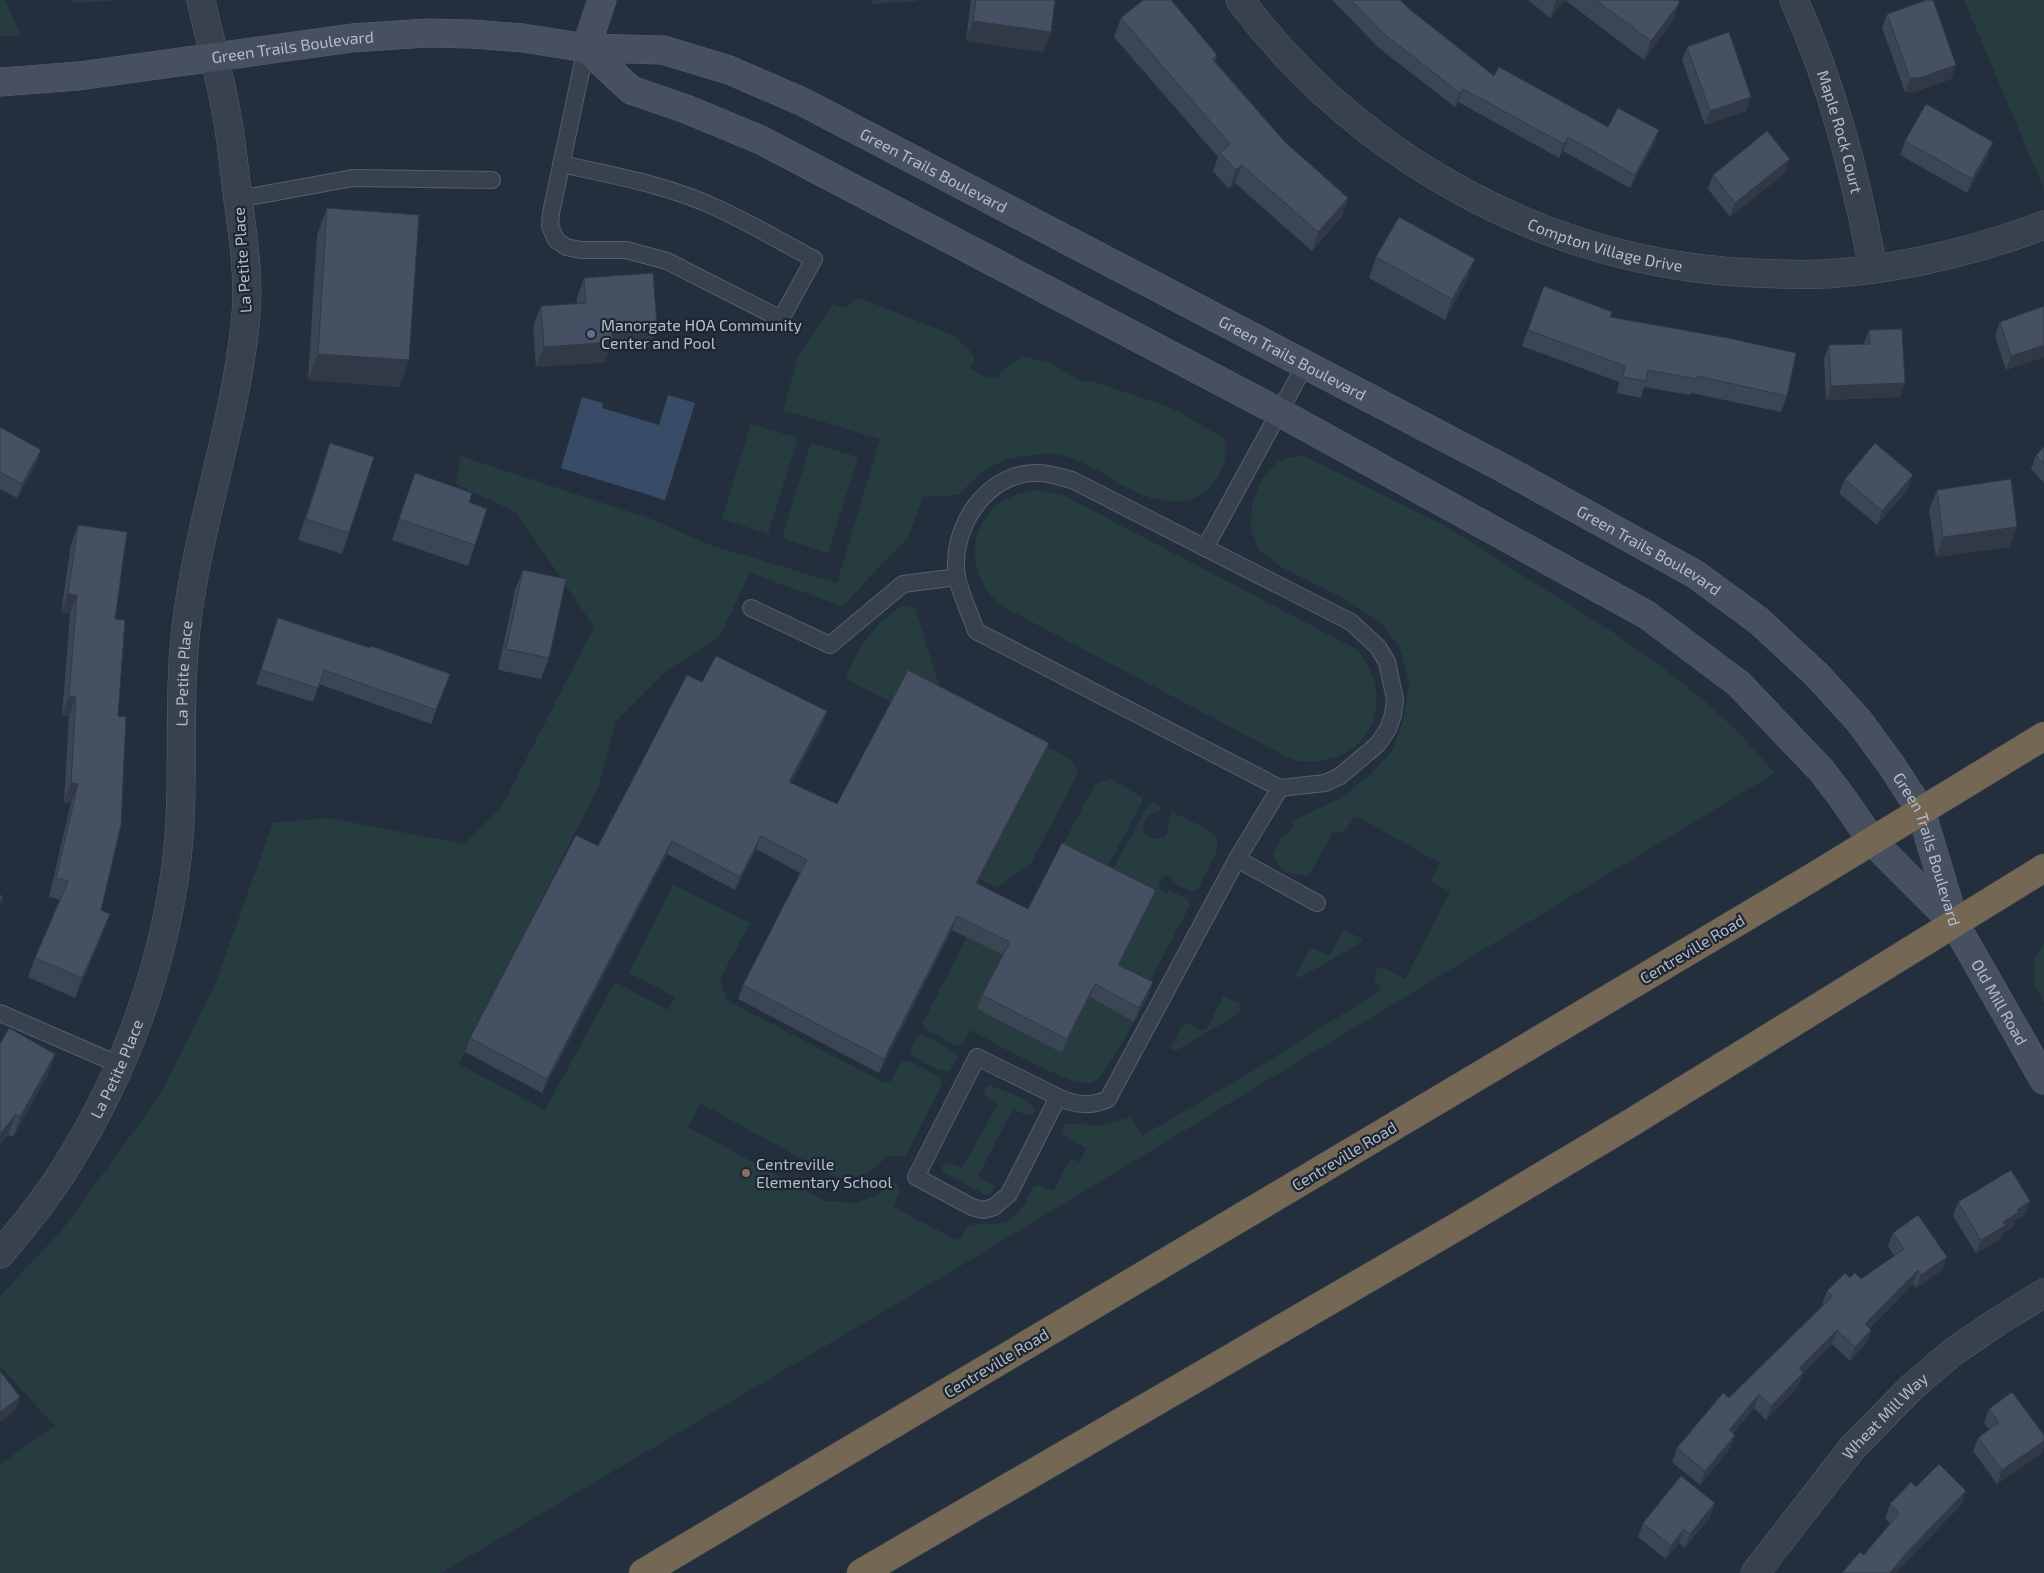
<svg xmlns="http://www.w3.org/2000/svg" width="2044" height="1573" font-family="'Exo 2',sans-serif">
  <rect width="100%" height="100%" fill="#242f3e"/>
  <g fill="#263c3f">
    <path d="M0,0h5l16,36h-21z"/>
    <path d="M1964,0h80v189z"/>
    <path d="M860,298l92,37 15,12 8,11 -6,10 14,8 14,2 8,-10 18,-12 30,8 26,16 19,3 74,25 53,31c3,18 -2,32 -13,46 -5,7 -13,12 -22,14 -49,14 -87,-37 -134,-45 -6,-1 -13,0 -19,1 -36,1 -55,14 -78,40l-36,2 -15,41 -66,68 -92,-33 -31,65 -52,32 -51,51 -17,64 -140,279 86,46 70,-128 53,28 7,-13 -46,-24 44,-88 77,38 -30,56 7,21 158,83 6,-2 10,-19 6,-2 33,17 2,7 -37,73c-25,-5 -22,9 -41,17 -9,4 -18,4 -27,4l-137,-75 -12,24 137,74 30,2 22,-8 13,-11h7l3,7 -7,16 64,33 3,-1 9,-14c11,-2 22,0 33,-2 16,-4 25,-23 31,-36l5,-2 15,6 18,-33 8,4 8,-13 -24,-15 -1,-5 3,-5 36,1 30,-8 11,19 109,-64 130,-82 -7,-12 3,-3 -2,-3 1,-3 7,-1 22,11 45,-87 -19,-11v-3l9,-15 -82,-46 -5,1c-5,10 -7,17 -20,14l-24,43c-9,2 -23,-2 -29,-8 -3,-3 -5,-8 -7,-12l9,-19 4,-1 8,-9 -2,-5 49,-23 30,-24 21,-23 12,-33 5,-36 -9,-34 -20,-26 -30,-20 -69,-35 -23,-18 -7,-21 1,-23 9,-25 16,-18 9,-4 18,-2 141,70 169,107 57,41 38,31 31,29 35,39 -811,491 -523,309h-441v-109l55,-38 -55,-60v-70l62,-66 98,-135 55,-111 58,-161 55,-5 136,26 38,-38 92,-179 -77,-114 -61,-29 5,-28 193,64 53,24 130,39 43,-144 -97,-29 15,-53 35,-53 10,4z"/>
    <path d="M751,424l47,14 -30,96 -46,-15z"/>
    <path d="M811,443l47,14 -30,96 -46,-15z"/>
    <path d="M1034,490l27,4 295,155c35,39 25,100 -31,111 -12,2 -22,3 -34,-1l-289,-153c-35,-27 -38,-82 3,-106 9,-5 19,-8 29,-10z"/>
    <path d="M904,605l11,3 26,83 131,69 6,13 -47,90 -34,25 -17,-9 64,-122 -151,-54 -47,-24c10,-30 30,-58 58,-74z"/>
    <path d="M1111,779l31,18v5l-41,77 -44,-23 38,-72z"/>
    <path d="M1153,802l9,4 -2,5 -10,3 -7,9 2,10 7,6 13,-2c6,-9 1,-18 7,-25l37,18 8,9v12l-19,38 -6,2 -15,-6 -8,-10 -5,1 -5,7 1,7 6,3 4,-2 18,8 2,6 -41,78 -36,-4 -7,-98 43,-77z"/>
    <path d="M1344,929l19,11 -1,2 -61,35h-4l-1,-3 13,-23 4,-3 16,8z"/>
    <path d="M967,937l38,19 -28,53 85,44 28,-56 44,25c-9,15 -27,51 -41,60 -16,10 -104,-43 -123,-52l-7,14 -7,2 -32,-18 -2,-4z"/>
    <path d="M2044,943v60l-10,-18v-25z"/>
    <path d="M1223,996l16,7 1,7 -4,5 -59,35h-5l-1,-5 11,-19 6,-3 15,8 5,-4z"/>
    <path d="M922,1034l35,19v5l-8,13c-11,0 -33,-10 -39,-20l7,-15z"/>
    <path d="M988,1085c12,4 41,13 47,25l-3,6 -6,-1 -13,-6 -35,67 17,10 -3,6 -6,3 -43,-23 -1,-6 5,-3 15,5 36,-64 -12,-7 -3,-5z"/>
  </g>
  <path fill="#394c67" d="M668,395l27,8 -30,97 -104,-32 21,-71 21,6 -1,5 57,17z"/>
  <g fill="none" stroke-linecap="round" stroke-linejoin="round">
    <g stroke="#565f6c" stroke-width="18">
      <g id="lane">
        <path d="M561,164c54,12 108,21 158,45 33,15 64,34 95,50l-33,60 -114,-58 -41,-11h-45l-15,-3 -10,-7 -6,-14 1,-13 35,-165"/>
        <path d="M238,199l115,-21 139,2"/>
        <path d="M1205,548l100,-183"/>
        <path d="M751,608l79,37 73,-61 54,-7"/>
        <path d="M1237,859l80,44"/>
        <path d="M0,1013l120,52"/>
        <path d="M1058,1097l-49,97 -15,13 -11,3 -11,-3 -56,-30 61,-120 81,40c16,8 33,10 50,2l129,-240 43,-71 -304,-157c-6,-18 -15,-35 -19,-54 -8,-47 29,-106 81,-104 11,0 23,4 34,7l279,142 27,25 9,15 8,37 -2,16 -5,14 -10,15 -38,32 -15,7 -45,5"/>
      </g>
    </g>
    <g stroke="#565f6c" stroke-width="29">
      <g id="street">
        <path id="s1" d="M1240,0c121,161 311,264 513,273 28,1 57,3 85,0 71,-6 140,-23 206,-48"/>
        <path id="s2" d="M1794,0c39,86 62,177 79,269"/>
        <path id="s3" d="M0,1254c24,-28 48,-57 67,-89 61,-97 102,-212 112,-327 5,-70 -1,-140 7,-210 12,-103 48,-200 59,-303 5,-41 -1,-84 -7,-125 -3,-26 -6,-52 -10,-78 -7,-41 -18,-81 -27,-122"/>
        <path id="s4" d="M1755,1573l98,-126 59,-60 41,-35 44,-30 47,-29"/>
      </g>
    </g>
    <g stroke="#565f6c" stroke-width="29">
      <g id="secondary">
        <path d="M586,48l45,42 55,19 75,31 518,272 368,203 92,69 82,86 20,26 31,45 80,80"/>
        <path d="M586,48l16,-48"/>
        <path id="s5" d="M0,82l79,-6 273,-38 75,-5 45,1 51,4 63,10 77,2 66,20 74,32 700,366 192,106 64,47 58,54 42,46 33,45 29,45 34,113 89,156"/>
      </g>
    </g>
    <g stroke="#434c59" stroke-width="29">
      <g id="highway">
        <path d="M643,1573l1165,-693 236,-144"/>
        <path d="M861,1573l597,-347 171,-102 415,-256"/>
      </g>
    </g>
    <use href="#lane" stroke="#38414e" stroke-width="16"/>
    <use href="#street" stroke="#38414e" stroke-width="28"/>
    <use href="#secondary" stroke="#465061" stroke-width="28"/>
    <use href="#highway" stroke="#746855" stroke-width="28"/>
  </g>
  <g fill="#3b4654">
    <path d="M971,0h84l-4,32 -8,20 -77,-11z"/>
    <path d="M1332,0h68l8,8 86,68 114,51 51,3 -5,14 -24,44 -67,-37 -4,7 -101,-56 -3,5 -76,-59z"/>
    <path d="M1528,0h149l-4,20 -29,40 -79,-60 -15,18z"/>
    <path d="M1887,14l69,51 -5,14 -37,13h-9l-23,-64z"/>
    <path d="M1121,18l96,37 -2,6 70,81 63,56 -6,18 -30,35 -77,-68 -6,6 -16,-18 5,-14 -104,-120z"/>
    <path d="M1687,47l64,50 -5,14 -41,14 -23,-65z"/>
    <path d="M1905,141l88,1 -5,14 -21,37 -67,-38z"/>
    <path d="M1785,173l-55,44 -22,-28 5,-14z"/>
    <path d="M327,208l73,179 -92,-7 9,-145z"/>
    <path d="M1376,257l91,22 -22,41 -76,-42z"/>
    <path d="M584,278l65,69 -39,2 -5,13 -69,5 -3,-40 8,-21 36,-2v-6z"/>
    <path d="M1544,286l243,110 -6,16 -90,-19 -1,2 -46,-8 -3,11 -24,-5 2,-11 -97,-36z"/>
    <path d="M2044,306v51l-38,13 -11,-34 5,-14z"/>
    <path d="M1869,330l31,67 -74,3 -2,-41 5,-14 35,-1z"/>
    <path d="M0,427l36,37 -19,34 -17,-9z"/>
    <path d="M330,443l19,90 -7,21 -44,-14 25,-77z"/>
    <path d="M2044,447v36l-13,-14 5,-14z"/>
    <path d="M415,473l60,72 -7,21 -76,-26z"/>
    <path d="M1845,479l63,10 -31,36 -38,-32z"/>
    <path d="M1937,490l73,57 -74,10 -7,-47z"/>
    <path d="M78,525l37,94 -14,291 2,23 -28,65 -47,-21 7,-19 25,-58 -11,-3 22,-94h-7l5,-87h-7l8,-102 -9,-1 10,-69z"/>
    <path d="M523,570l26,88 -8,21 -43,-9 17,-80z"/>
    <path d="M278,618l172,56 -19,50 -112,-40 -6,18 -57,-18z"/>
    <path d="M702,682l125,29 -5,14 -31,58 46,21 207,-47 -67,127 51,25 123,-5 -32,62 34,16 -5,14 -14,26 -44,-25 -28,56 -85,-44 5,-14 21,-40 -51,-25 -73,143 -141,-74 5,-14 57,-112 -44,-24 -21,41 -68,-36 -125,239 -77,-41 5,-14 128,-192z"/>
    <path d="M0,1044l55,10 -7,20 -35,63 -5,-2z"/>
    <path d="M1958,1202l67,13 -10,6 -1,5 -11,7 -2,6 -25,14 -23,-37z"/>
    <path d="M1893,1233l49,37 -26,18 -3,-4 -44,45 2,1 -5,14 -16,17 -18,-17 -29,29 -5,14 -32,33 -12,-12 -21,25 2,2 -5,13 -30,37 -28,-23 5,-14 146,-143h-1l5,-14 23,-13 11,1 33,-23 -6,-10z"/>
    <path d="M1989,1409l53,44 -45,31 -24,-33 5,-13 11,-9 -5,-6z"/>
    <path d="M1916,1487l45,18 -59,61 -38,-11 26,-32 -5,-5 5,-14z"/>
    <path d="M1710,1517l-25,31 -6,-5 -13,16 -28,-22 5,-14z"/>
  </g>
  <g fill="#303945">
    <path d="M73,0h49l-50,3z"/>
    <path d="M873,0h44v1l-45,3z"/>
    <path d="M1556,0h9l-15,18z"/>
    <path d="M1680,2l-7,18 -29,40 7,-19z"/>
    <path d="M973,21l78,11 -8,20 -77,-11z"/>
    <path d="M1956,65l-5,14 -37,13h-9l5,-14z"/>
    <path d="M1463,89l-5,13 -3,5 5,-14z"/>
    <path d="M1751,97l-5,14 -41,14 5,-14z"/>
    <path d="M1659,130l-5,14 -24,44 5,-13z"/>
    <path d="M1568,137l-5,14 -4,7 5,-14z"/>
    <path d="M1993,142l-5,14 -21,37 5,-14z"/>
    <path d="M1790,159l-5,14 -55,44 5,-14z"/>
    <path d="M1242,165l-7,18 -6,6 7,-19z"/>
    <path d="M1348,198l-6,18 -30,35 6,-19z"/>
    <path d="M1475,259l-8,20 -22,41 7,-21z"/>
    <path d="M657,326l-8,21 -39,2 -5,13 -69,5 8,-20 68,-18z"/>
    <path d="M2044,345v12l-38,13 5,-14z"/>
    <path d="M318,354l91,6 -9,27 -92,-7z"/>
    <path d="M1905,383l-5,14 -74,3 5,-14z"/>
    <path d="M41,450l-5,14 -19,34 5,-14z"/>
    <path d="M1913,475l-5,14 -31,36 5,-14z"/>
    <path d="M2017,527l-7,20 -74,10 7,-20z"/>
    <path d="M68,594l9,1 -7,19 -9,-1z"/>
    <path d="M69,696l7,1 -7,19h-7z"/>
    <path d="M827,711l-5,14 -38,71 5,-14z"/>
    <path d="M1049,743l-5,14 -73,140 5,-14z"/>
    <path d="M71,783l7,1 -7,19h-7z"/>
    <path d="M761,836l-5,13 -21,41 5,-13z"/>
    <path d="M672,841l-5,13 -125,239 5,-14z"/>
    <path d="M1156,890l-5,14 -38,75 5,-14z"/>
    <path d="M3,898l-3,10v-7z"/>
    <path d="M110,914l-7,19 -28,65 7,-20z"/>
    <path d="M957,916l-5,14 -73,143 5,-14z"/>
    <path d="M1153,982l-5,14 -14,26 5,-14z"/>
    <path d="M1095,984l-5,13 -28,56 5,-14z"/>
    <path d="M55,1054l-7,20 -35,63 7,-20z"/>
    <path d="M16,1114l-8,21 -8,10v-11z"/>
    <path d="M2030,1201l-5,14 -10,6 -1,5 -11,7 -2,6 -25,14 5,-13 22,-18 14,-12z"/>
    <path d="M1947,1257l-5,13 -26,18 5,-13z"/>
    <path d="M1918,1270l-5,14 -53,54 5,-14z"/>
    <path d="M1837,1330l-5,14 -38,38 5,-14z"/>
    <path d="M1871,1330l-5,14 -16,17 5,-14z"/>
    <path d="M1803,1373l-5,14 -32,33 5,-14z"/>
    <path d="M1759,1394l-5,14 -30,36 5,-14z"/>
    <path d="M20,1397l-5,14 -15,11v-10z"/>
    <path d="M1735,1435l-5,13 -30,37 5,-14z"/>
    <path d="M2044,1441v6l-2,6 -45,31 5,-14z"/>
    <path d="M1966,1491l-5,14 -59,61 -6,7h-6l17,-21z"/>
    <path d="M1715,1503l-5,14 -25,31 5,-14z"/>
    <path d="M1684,1529l-5,14 -13,16 5,-13z"/>
  </g>
  <g fill="#455162" stroke="#303945">
    <path d="M976,0h79l-4,32 -78,-11z"/>
    <path d="M1143,0h28l46,55 -5,4 73,83 63,56 -30,34 -76,-67 -6,5 -16,-17 10,-9 -109,-126z"/>
    <path d="M1351,0h49l8,8 86,68 5,-9 109,60 10,-19 41,22 -24,45 -67,-38 -4,7 -101,-55 -3,4 -76,-59z"/>
    <path d="M1596,0h81l3,2 -29,39z"/>
    <path d="M1927,0h6l23,65 -37,13h-9l-23,-64z"/>
    <path d="M1729,32l22,65 -41,14 -23,-64z"/>
    <path d="M1926,104l67,38 -21,37 -67,-38z"/>
    <path d="M1767,131l23,28 -55,44 -22,-28z"/>
    <path d="M327,208l92,7 -10,145 -91,-6z"/>
    <path d="M1399,217l76,42 -23,40 -76,-42z"/>
    <path d="M653,273l4,53 -45,3 1,13 -69,5 -3,-41 45,-3 -2,-25z"/>
    <path d="M1544,286l68,26 -2,5 118,21 68,15 -9,43 -90,-20 -1,3 -48,-9 -2,11 -23,-4 2,-11 -97,-36z"/>
    <path d="M2044,306v39l-33,11 -11,-34z"/>
    <path d="M1902,329l3,54 -74,3 -2,-41 41,-1 -1,-14z"/>
    <path d="M0,427l41,23 -19,34 -22,-12z"/>
    <path d="M330,443l44,14 -25,76 -43,-14z"/>
    <path d="M1875,443l38,32 -31,36 -37,-32z"/>
    <path d="M2044,447v17l-8,-9z"/>
    <path d="M415,473l57,20 -3,9 18,7 -12,36 -76,-26z"/>
    <path d="M2011,479l6,48 -74,10 -6,-47z"/>
    <path d="M78,525l49,7 -12,87 10,1 -7,96 8,1 -5,108 -20,85 9,4 -28,64 -47,-20 33,-77 -12,-3 22,-94 -7,-1 5,-86 -7,-1 8,-101 -9,-1z"/>
    <path d="M523,570l43,9 -17,79 -43,-9z"/>
    <path d="M278,618l92,30 1,-2 79,28 -14,36 -112,-40 -6,18 -57,-18z"/>
    <path d="M716,656l111,55 -38,71 48,22 71,-134 141,73 -73,140 52,26 34,-66 94,47 -38,75 35,17 -14,26 -44,-24 -28,55 -85,-44 28,-53 -53,-26 -73,143 -141,-74 64,-125 -46,-24 -21,41 -68,-36 -125,238 -77,-41 106,-203 22,11 89,-171 15,7z"/>
    <path d="M0,894l3,4 -3,3z"/>
    <path d="M9,1028l46,26 -35,63 -4,-3 -16,20v-90z"/>
    <path d="M2011,1170l19,31 -13,9 2,2 -16,10 3,3 -25,15 -23,-38z"/>
    <path d="M1918,1215l29,42 -26,18 -3,-5 -53,54 6,6 -16,17 -18,-17 -38,38 4,5 -32,33 -12,-12 -30,36 6,5 -30,36 -28,-23 46,-55 6,5 104,-102 -6,-5 18,-18 5,5 5,-5 6,6 43,-30 -11,-16z"/>
    <path d="M0,1371l20,26 -20,15z"/>
    <path d="M2012,1392l32,43v6l-42,29 -24,-32 21,-16 -10,-13z"/>
    <path d="M1939,1464l27,27 -59,61 -17,21h-48l18,-21 4,3 35,-42 -9,-9 21,-22 5,5z"/>
    <path d="M1681,1476l34,27 -25,31 -6,-5 -13,17 -28,-23z"/>
  </g>
  <circle fill="#5c6f8a" stroke="#1d2633" stroke-width="2" cx="591" cy="334" r="5"/>
  <circle fill="#8d6e63" stroke="#1d2633" stroke-width="2" cx="746" cy="1173" r="5"/>
  <g text-anchor="middle" stroke-width="4.5" stroke-linejoin="round" paint-order="stroke">
    <g font-size="16" fill="#b4bcc9" stroke="#1d2633">
      <text dy="6" stroke="none"><textPath href="#s5" startOffset="295">Green Trails Boulevard</textPath></text>
      <text dy="6" stroke="none"><textPath href="#s2" startOffset="140">Maple Rock Court</textPath></text>
      <text dy="6" stroke="none"><textPath href="#s5" startOffset="964">Green Trails Boulevard</textPath></text>
      <text dy="6" stroke="none"><textPath href="#s1" startOffset="449">Compton Village Drive</textPath></text>
      <text transform="translate(242 260) rotate(-94)" y="6">La Petite Place</text>
      <text dy="6" stroke="none"><textPath href="#s5" startOffset="1369">Green Trails Boulevard</textPath></text>
      <text dy="6" stroke="none"><textPath href="#s5" startOffset="1774">Green Trails Boulevard</textPath></text>
      <text dy="6" stroke="none"><textPath href="#s3" startOffset="625">La Petite Place</textPath></text>
      <text dy="6" stroke="none"><textPath href="#s5" startOffset="2194">Green Trails Boulevard</textPath></text>
      <text transform="translate(1692 949) rotate(-31)" y="6">Centreville Road</text>
      <text dy="6" stroke="none"><textPath href="#s5" startOffset="2364">Old Mill Road</textPath></text>
      <text dy="6" stroke="none"><textPath href="#s3" startOffset="220">La Petite Place</textPath></text>
      <text transform="translate(1344 1156) rotate(-31)" y="6">Centreville Road</text>
      <text transform="translate(996 1363) rotate(-31)" y="6">Centreville Road</text>
      <text dy="6" stroke="none"><textPath href="#s4" startOffset="204">Wheat Mill Way</textPath></text>
    </g>
    <g font-size="16" fill="#b4bcc9" stroke="#1d2633" text-anchor="start">
      <text x="601" y="331">Manorgate HOA Community<tspan x="601" dy="18">Center and Pool</tspan></text>
      <text x="756" y="1170">Centreville<tspan x="756" dy="18">Elementary School</tspan></text>
    </g>
  </g>
</svg>
